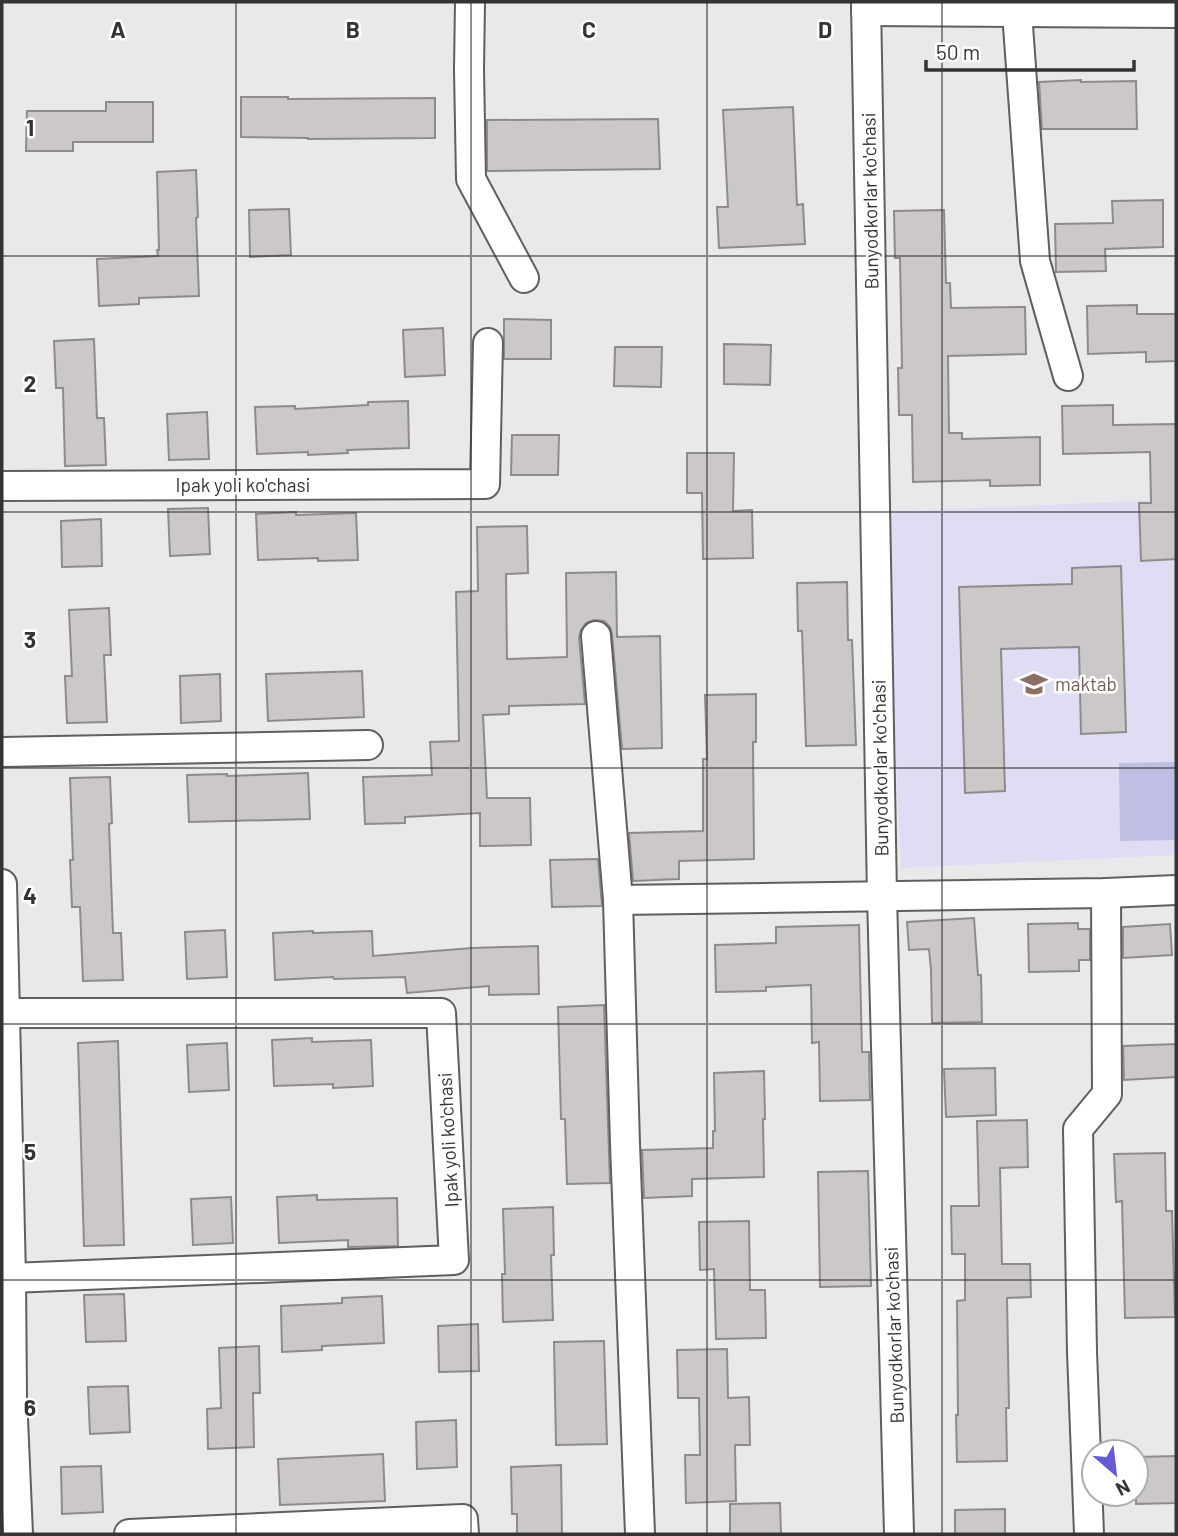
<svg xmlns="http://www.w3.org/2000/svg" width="1178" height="1536" font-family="Barlow,sans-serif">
  <rect width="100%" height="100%" fill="#e9e9ec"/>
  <path fill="#dfddf3" d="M1176,499v356l-275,13 -16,-356z"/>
  <path fill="#bfbfe3" d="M1176,762v78l-56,1 -1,-78z"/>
  <g fill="#ccc8c8" stroke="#8e8b8b" stroke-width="2">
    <path d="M1081,80v2l55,-1 1,48h-95l-3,-47z"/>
    <path d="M241,97h47v2l147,-1v40l-127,1v-1l-67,-1z"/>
    <path d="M106,102h47v40h-80v9h-47l1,-40h79z"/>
    <path d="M793,107l4,98 6,-1 2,40 -86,4 -2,-41h11l-5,-97z"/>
    <path d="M658,119l2,50 -173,2v-51z"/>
    <path d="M196,170l2,47 -2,1 3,78 -60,2v6l-40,2 -2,-47 61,-3 -1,-6h2l-2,-78z"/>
    <path d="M1163,200v47l-58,2 1,22 -50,1 -1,-48 58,-1 -1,-22z"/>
    <path d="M289,209l2,46 -41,2 -1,-47z"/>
    <path d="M944,210l2,73h4l1,25 74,-1 1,47 -78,2 1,77h13v6l78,-2v48l-50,1v-6l-77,2 -1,-67h-13l-1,-47h4l-2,-110h-5l-1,-47z"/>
    <path d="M1137,305v9h39v47l-30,1v-10l-58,2 -1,-48z"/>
    <path d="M504,319l47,1v39h-47z"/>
    <path d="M443,328l2,47 -40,2 -2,-47z"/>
    <path d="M94,339l3,79h7l2,47 -41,1 -2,-78h-7l-2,-47z"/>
    <path d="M724,344l47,1 -1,40 -46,-1z"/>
    <path d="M615,347h47l-1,40 -47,-1z"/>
    <path d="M408,401l1,47 -62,2 1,3 -40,2v-3l-51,2 -2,-47 40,-1v3l73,-4v-3z"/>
    <path d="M1113,405v20l63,-1v135l-35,2 -2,-58h12l-1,-51 -87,2 -1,-48z"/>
    <path d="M207,412l2,47 -40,1 -2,-46z"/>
    <path d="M512,435h47l-1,40h-47z"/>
    <path d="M687,453h47l-1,58 19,-1 1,48 -50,1 -1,-66h-15z"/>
    <path d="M208,508l2,46 -40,2 -2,-47z"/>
    <path d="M296,512v3l60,-2 2,47 -40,1v-3l-60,2 -2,-46z"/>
    <path d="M101,519l1,47 -40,1 -1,-46z"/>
    <path d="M527,526l1,47 -22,1 1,85 60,-2 -1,-84 50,-1 1,65 43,-1 2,112 -40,1 -10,-115 -2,-7 -6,-6 -10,-1 -8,3 -5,7 -2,7 6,67 -76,2v8l-26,1 4,83h43l1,47 -51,1v-33l-75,4v6l-40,1 -2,-47 69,-2 -2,-33 29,-1 -3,-149 22,-1 -1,-64z"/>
    <path d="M1121,566l5,166 -45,2 -2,-87 -78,2 4,142 -40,2 -6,-206 113,-3v-16z"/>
    <path d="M847,582l1,58h4l4,105 -50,1 -4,-115h-4l-1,-48z"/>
    <path d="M109,608l2,47h-7l3,67 -40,1 -2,-47h7l-3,-66z"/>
    <path d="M362,671l2,46 -96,4 -2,-47z"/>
    <path d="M220,674l1,47 -40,2 -1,-47z"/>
    <path d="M756,694v48h-3l1,117 -75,2v18l-46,2 -4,-48 74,-2v-72h4l-2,-64z"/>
    <path d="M308,773l2,46 -121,3 -2,-47 40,-1v2z"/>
    <path d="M110,777l2,46 -3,1 4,109h8l2,47 -40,1 -3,-74h-8l-2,-47h3l-3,-82z"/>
    <path d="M598,859l4,47 -50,1 -2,-47z"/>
    <path d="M974,918l4,57h3l1,47 -50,1 -1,-53 -2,-21 -20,1 -2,-28z"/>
    <path d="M1078,923v6h12v31h-11v11l-50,1 -1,-48z"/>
    <path d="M1170,924l2,31 -49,3v-31z"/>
    <path d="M859,925l3,127h7l1,48 -50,1 -1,-59 -7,1 -1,-58 -45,2v4l-50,1 -1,-47 61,-2v-16z"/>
    <path d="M225,930l2,47 -40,2 -2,-47z"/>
    <path d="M313,931v2l59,-2 1,25 99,-8 66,-2 1,48 -50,1v-9l-82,7 -2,-16 -71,2 -1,-2 -58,3 -2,-47z"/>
    <path d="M604,1005l6,178 -43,1 -2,-65h-4l-3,-112z"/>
    <path d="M312,1038v4l59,-2 2,46 -40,2v-4l-59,2 -2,-46z"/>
    <path d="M118,1041l6,204 -40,1 -6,-203z"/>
    <path d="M227,1043l2,47 -40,2 -2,-47z"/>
    <path d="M1176,1044v33l-52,3 -1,-34z"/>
    <path d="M995,1068l1,47 -50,2 -2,-48z"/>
    <path d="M764,1071l1,48h-2l1,58 -72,2v17l-48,2 -2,-48 71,-2v-17h2l-1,-58z"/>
    <path d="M1027,1120l1,47 -28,1 2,96h28l1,33 -24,1 2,110h-3l1,53 -50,1 -1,-47h2l-1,-114 8,-1v-46h-13l-1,-48h28l-2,-85z"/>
    <path d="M1165,1153l1,58h6l3,106 -50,1 -3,-117 -6,1 -2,-48z"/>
    <path d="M868,1171l3,115 -51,1 -2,-115z"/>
    <path d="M317,1195v5l80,-2 1,48 -50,1v-7l-69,3 -2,-46z"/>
    <path d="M231,1197l2,46 -40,2 -2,-46z"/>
    <path d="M553,1207l1,48h-3l2,65 -50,2 -1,-48h3l-2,-65z"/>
    <path d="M749,1221l1,69h15l1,48 -50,1 -2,-70 -14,1 -1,-48z"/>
    <path d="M124,1294l2,47 -40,1 -2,-47z"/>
    <path d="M382,1296l2,47 -62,3v4l-40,2 -1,-46 61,-3v-5z"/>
    <path d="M478,1324l1,47 -40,1 -1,-46z"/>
    <path d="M604,1341l3,103 -51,1 -2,-103z"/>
    <path d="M259,1346l1,47h-7l1,54 -46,2 -1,-40 14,-1 -2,-60z"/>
    <path d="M727,1349l1,49 21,-1 1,48h-15l1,56 -50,2 -1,-48h15l-1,-57h-21l-1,-48z"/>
    <path d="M128,1386l2,46 -40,2 -2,-47z"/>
    <path d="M456,1420l1,47 -40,2 -1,-47z"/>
    <path d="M383,1454l2,47 -105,4 -2,-46z"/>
    <path d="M1176,1456v47l-40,1v-47z"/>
    <path d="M561,1465l1,69h-45v-20h-5l-1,-47z"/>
    <path d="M101,1466l2,46 -41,2 -1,-47z"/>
    <path d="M780,1503l1,31h-51v-30z"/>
    <path d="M1005,1509v25h-50v-24z"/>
  </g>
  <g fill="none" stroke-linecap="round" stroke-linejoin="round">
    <g stroke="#5f5f62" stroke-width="32">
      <g id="minor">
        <path d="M470,2l-1,68 2,109 53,99"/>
        <path d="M866,2l16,894 17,638"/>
        <path d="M866,11l310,2"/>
        <path d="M1017,12l18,249 33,115"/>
        <path d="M2,486l483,-2 3,-141"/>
        <path d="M596,636l22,264 7,244 15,390"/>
        <path d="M2,752l366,-7"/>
        <path d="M2,884l9,394 1,118 6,138"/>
        <path d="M618,900l488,-7 70,-3"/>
        <path d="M5,1013h436l13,247 -443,18"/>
        <path d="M129,1534l334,-15 1,15"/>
        <path d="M1089,1534l-7,-182 -4,-223 29,-35 -1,-201"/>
      </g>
    </g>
    <use href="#minor" stroke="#fff" stroke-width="28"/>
  </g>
  <path fill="none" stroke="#343435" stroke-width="2" stroke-opacity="0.55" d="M236,2v1532M471,2v1532M707,2v1532M942,2v1532M2,256h1174M2,512h1174M2,768h1174M2,1024h1174M2,1280h1174"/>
  <defs>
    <g id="school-bare" transform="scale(2.1)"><path d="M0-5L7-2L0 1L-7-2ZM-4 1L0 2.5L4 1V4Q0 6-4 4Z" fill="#8d6e63" stroke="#fff" stroke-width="2.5" paint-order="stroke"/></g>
  </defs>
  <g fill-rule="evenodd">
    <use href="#school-bare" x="1034" y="684"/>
  </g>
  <g text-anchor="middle" stroke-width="5" stroke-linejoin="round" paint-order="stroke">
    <g font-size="19" fill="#343435" stroke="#fff">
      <text transform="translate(870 201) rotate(-91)" y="7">Bunyodkorlar ko'chasi</text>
      <text x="243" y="492">Ipak yoli ko'chasi</text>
      <text transform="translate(880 768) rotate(-91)" y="7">Bunyodkorlar ko'chasi</text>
      <text transform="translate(448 1140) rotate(-93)" y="7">Ipak yoli ko'chasi</text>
      <text transform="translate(894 1335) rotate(-92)" y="7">Bunyodkorlar ko'chasi</text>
    </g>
    <g font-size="19" fill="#785e54" stroke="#fff" text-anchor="start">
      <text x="1055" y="691">maktab</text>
    </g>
  </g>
  <g font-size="23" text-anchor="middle" font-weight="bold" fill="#343435" stroke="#fff" stroke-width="5" stroke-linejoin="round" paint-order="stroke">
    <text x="118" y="38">A</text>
    <text x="353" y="38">B</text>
    <text x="589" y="38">C</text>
    <text x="825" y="38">D</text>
    <text x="30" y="136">1</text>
    <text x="30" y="392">2</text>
    <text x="30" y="648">3</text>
    <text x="30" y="904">4</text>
    <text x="30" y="1160">5</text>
    <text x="30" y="1416">6</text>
  </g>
  <rect width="1178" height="1536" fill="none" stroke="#343435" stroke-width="7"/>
  <g transform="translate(1115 1473) rotate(152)"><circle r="33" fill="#ffffff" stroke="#aeaeae" stroke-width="2"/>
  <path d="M0-5L12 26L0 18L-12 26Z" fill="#675bd4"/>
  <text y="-10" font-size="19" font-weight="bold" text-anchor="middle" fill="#343435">N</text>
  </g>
  <path d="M926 60v10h208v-10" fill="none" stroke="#343435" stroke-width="3.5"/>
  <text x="936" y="60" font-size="21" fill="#343435" stroke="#ffffff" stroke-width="5" paint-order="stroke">50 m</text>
</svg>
